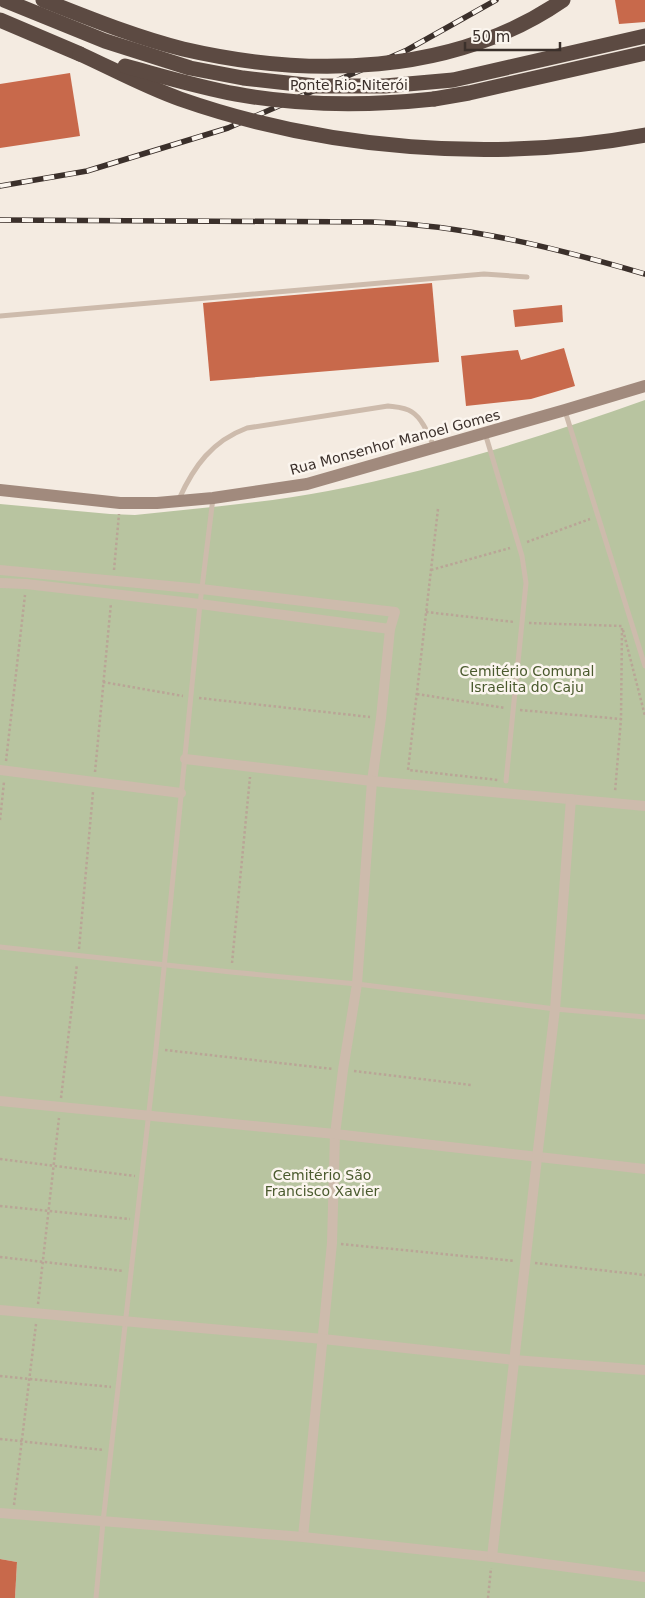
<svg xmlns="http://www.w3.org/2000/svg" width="645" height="1598" font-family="'DejaVu Sans',sans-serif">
  <rect width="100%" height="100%" fill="#f4ebe1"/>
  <path fill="#b8c4a0" d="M645,400v1198h-630l2,-36 -17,-3v-1055l110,10 25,1c64,-7 130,-12 193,-24 108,-21 213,-54 317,-91z"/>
  <g fill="#c8694b">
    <path d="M615,0h30v22l-26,2z"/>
    <path d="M70,73l10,63 -80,12v-64z"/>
    <path d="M432,283l7,79 -229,19 -7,-78z"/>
    <path d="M562,305l1,17 -48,5 -2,-17z"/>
    <path d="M564,348l11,38 -44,13 -65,7 -5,-50 57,-6 3,10z"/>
    <path d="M0,1559l17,3 -2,36h-15z"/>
  </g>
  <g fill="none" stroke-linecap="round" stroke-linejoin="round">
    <g stroke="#b9a596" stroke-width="2.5" stroke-dasharray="2.5 2.5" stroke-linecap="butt">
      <path d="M438,509l-30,261 90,10"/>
      <path d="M527,542l63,-23"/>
      <path d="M114,570l5,-56"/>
      <path d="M431,570l79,-22"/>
      <path d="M426,612l88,10"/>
      <path d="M529,623l93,3 -1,93 -6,73"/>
      <path d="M623,630l22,86"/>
      <path d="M103,682l80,14"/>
      <path d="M417,694l88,14"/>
      <path d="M199,698l171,19"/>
      <path d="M520,710l101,9"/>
      <path d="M6,761l19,-166"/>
      <path d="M95,772l16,-169"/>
      <path d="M0,820l4,-38"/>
      <path d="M79,949l14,-157"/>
      <path d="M232,963l18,-186"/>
      <path d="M165,1050l168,19"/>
      <path d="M354,1071l117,14"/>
      <path d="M61,1098l16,-134"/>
      <path d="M0,1159l135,17"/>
      <path d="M0,1206l130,13"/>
      <path d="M341,1244l174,17"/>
      <path d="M0,1257l124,14"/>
      <path d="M535,1263l110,12"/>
      <path d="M38,1304l21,-186"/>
      <path d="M0,1376l111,11"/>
      <path d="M0,1439l104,11"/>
      <path d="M14,1505l22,-181"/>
      <path d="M488,1598l3,-30"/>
    </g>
    <g stroke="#cdbbac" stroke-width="5">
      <path d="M0,316l484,-42 43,3"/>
      <path d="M565,411l80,255"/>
      <path d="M485,433l37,123 4,27 -20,198"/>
      <path d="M179,499c15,-33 33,-58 68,-71l141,-22c7,1 17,1 24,6 11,7 17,24 22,35"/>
      <path d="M0,947l231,25 126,12 198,25 90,8"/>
      <path d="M96,1598l7,-76 53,-473 44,-445 13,-106"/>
    </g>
    <g stroke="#cdbbac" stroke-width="10">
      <path d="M0,570l201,19 194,23 -5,17 -9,89 -9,63 -15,203 -14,86 -8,64 -3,109 -29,294"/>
      <path d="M0,583l26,1 174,20 190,25"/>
      <path d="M185,759l187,22 273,25"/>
      <path d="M0,770l181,23"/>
      <path d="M0,1101l335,33 310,35"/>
      <path d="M0,1310l323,29 191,21 131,10"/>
      <path d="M0,1513l303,24 189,20 153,20"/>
      <path d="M492,1557l45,-399 18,-149 16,-210"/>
    </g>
    <path stroke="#a18a7d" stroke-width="12" d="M0,490l120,13h37l56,-5 94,-14 258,-74 80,-24"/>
    <g stroke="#5c4a42" stroke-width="15">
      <path d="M0,20l80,34"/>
      <path d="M434,99l35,-6 176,-40"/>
    </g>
    <g stroke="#3b302b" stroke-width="5.5">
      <g id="rail">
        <path d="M0,186l87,-15 141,-43 179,-78 89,-50"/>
        <path d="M0,220l372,2c93,3 184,26 273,52"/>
      </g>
    </g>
    <use href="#rail" stroke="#fbf5ee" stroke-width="4" stroke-dasharray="11" stroke-linecap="butt"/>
    <g stroke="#5c4a42" stroke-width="15">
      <path d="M4,0l101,41 85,27 53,10 72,8h70l68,-6 192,-44"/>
      <path d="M43,0c46,18 92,37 140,49 125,29 270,27 380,-49"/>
      <path d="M80,54c33,15 66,33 100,45 146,51 314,64 465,36"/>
      <path d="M125,66c37,10 73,21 111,28 65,12 132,12 198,5"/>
    </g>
  </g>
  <g text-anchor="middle" stroke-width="5" stroke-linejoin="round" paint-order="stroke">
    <g font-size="14" fill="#3b302b" stroke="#fbf5ee">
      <text x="349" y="90">Ponte Rio-Niterói</text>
      <text transform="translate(395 442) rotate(-15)" y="5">Rua Monsenhor Manoel Gomes</text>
    </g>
    <g font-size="14" fill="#4a5a2e" stroke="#fbf5ee">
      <text x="527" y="676">Cemitério Comunal<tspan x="527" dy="16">Israelita do Caju</tspan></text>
      <text x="322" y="1180">Cemitério São<tspan x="322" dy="16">Francisco Xavier</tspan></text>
    </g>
  </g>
  <path d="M465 42v8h95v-8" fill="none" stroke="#3b302b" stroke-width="2.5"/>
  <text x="472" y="42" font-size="15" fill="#3b302b" stroke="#fbf5ee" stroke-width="4" paint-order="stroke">50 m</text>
</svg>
